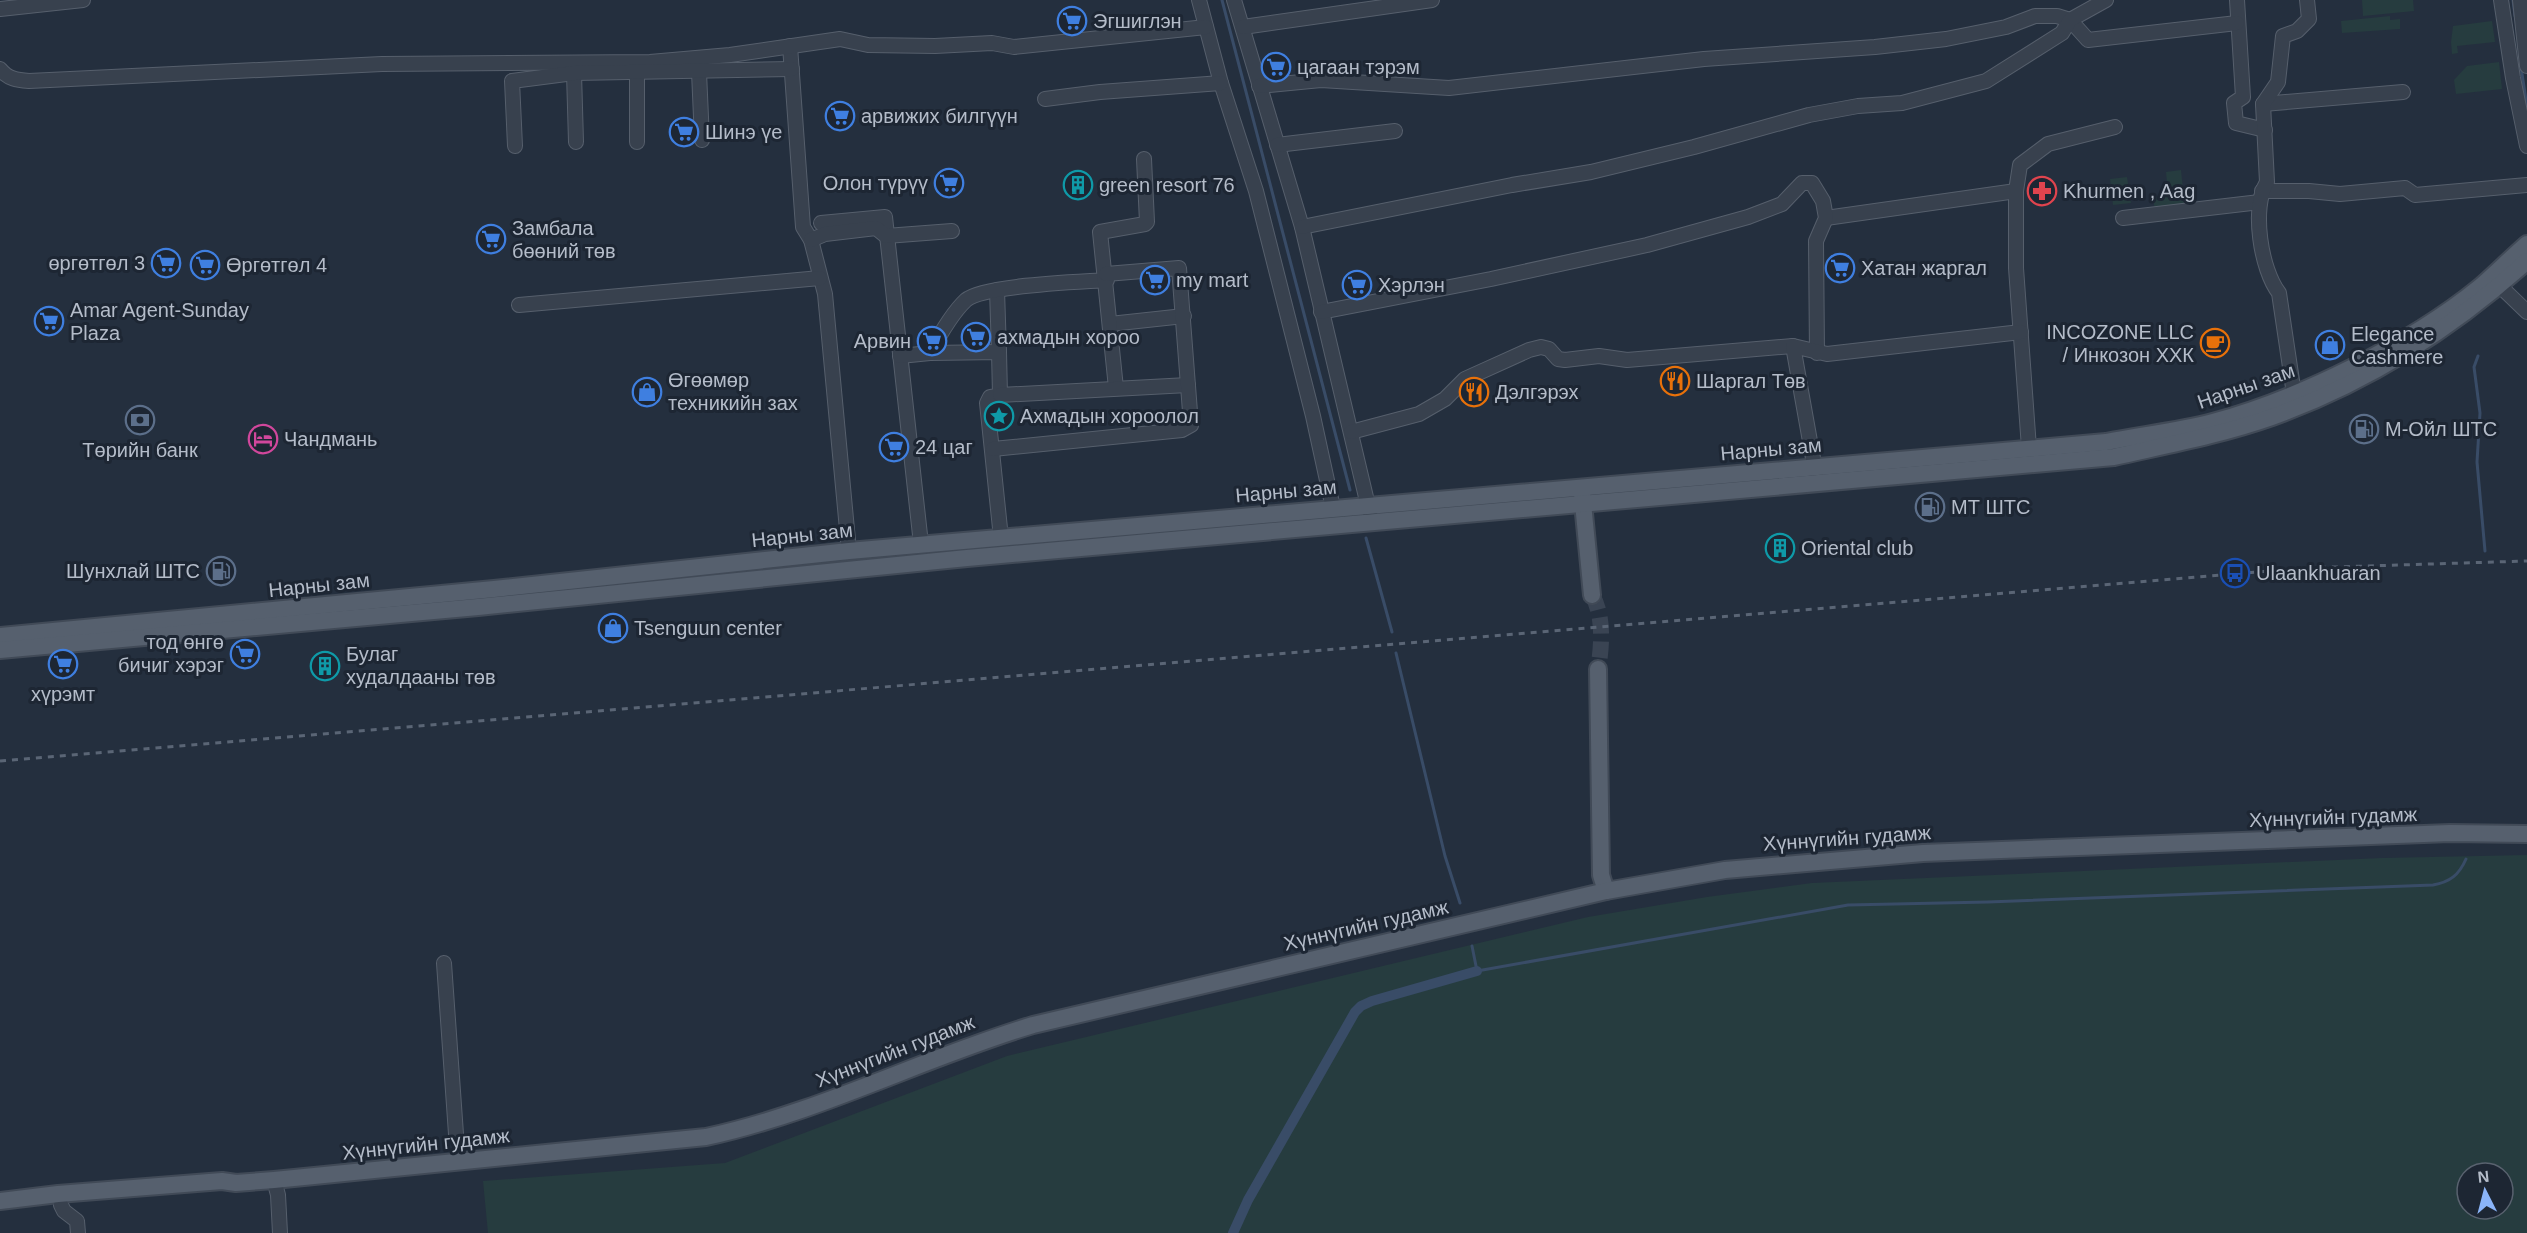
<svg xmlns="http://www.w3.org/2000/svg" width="2527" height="1233" font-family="Helvetica,sans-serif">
  <rect width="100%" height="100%" fill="#242f3e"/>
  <g fill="#263c3f" fill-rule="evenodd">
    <path d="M2362,0h51l1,11 -51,5z"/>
    <path d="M2390,16v4l10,-1v10l-58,4 -1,-12z"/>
    <path d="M2492,21l3,21 -38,4 1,7 -6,1 -1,-12 2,-16z"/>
    <path d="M2499,62l3,27 -46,5 -2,-14 13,-14z"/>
    <path d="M2181,170l4,38 -30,2 -2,-12 15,-5 -2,-21z"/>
    <path d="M2127,177l4,26 -18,2 -3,-26z"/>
    <path d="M2527,855v378h-2039l-5,-52 242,-18 282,-107 581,-139 119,-20 105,-14 570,-25zM2467,1173h36v36h-36z"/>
  </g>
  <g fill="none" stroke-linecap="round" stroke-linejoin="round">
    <g stroke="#394c67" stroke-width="3">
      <path d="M1222,0l128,490"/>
      <path d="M2513,0l2,16"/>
      <path d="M2521,67l6,40"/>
      <path d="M2478,356l-4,11 6,46 -3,49 8,89"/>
      <path d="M1366,538l26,94"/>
      <path d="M1396,653l49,203 15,47"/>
      <path d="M1472,946l5,25 371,-66 140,-3 445,-17c17,-3 26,-10 33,-26"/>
    </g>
    <path stroke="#394c67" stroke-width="10" d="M1233,1233l15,-33 107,-188 6,-6 11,-5 105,-30"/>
    <path stroke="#3a4453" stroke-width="16" stroke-dasharray="16 8" stroke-linecap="butt" d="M1592,595c12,20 10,51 6,74"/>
    <g stroke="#565f6c" stroke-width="16">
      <g id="minor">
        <path d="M1199,0l22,83 35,108 57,225 20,92"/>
        <path d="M1234,0l68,227 68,287"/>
        <path d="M2237,0l6,97 -9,6 2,20 29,7"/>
        <path d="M2501,0l12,78 14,68"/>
        <path d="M2520,0l7,66"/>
        <path d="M0,9l83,-9"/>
        <path d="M1243,27l189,-27"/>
        <path d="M790,46l13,181 8,13 14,54 24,257"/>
        <path d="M0,69c8,10 17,11 29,12l353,-17 268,-2 80,-7 110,-16 28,6 67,1 57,-3 22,4 192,-20"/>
        <path d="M637,72v70"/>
        <path d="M699,72l3,68"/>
        <path d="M574,73l2,69"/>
        <path d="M1259,86l62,-6 128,8 255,-29 171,-12 71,-8 60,-12 29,-11h22l13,4 18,20 149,-17"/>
        <path d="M1045,99l55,-7 121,-9"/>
        <path d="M2263,104l140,-12"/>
        <path d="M1277,145l118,-14"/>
        <path d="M515,146l-3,-65 62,-8 218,-4"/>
        <path d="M2262,191h47l31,3 65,-6 10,7 112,-10"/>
        <path d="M1826,218l190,-27"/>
        <path d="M2123,218l137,-16"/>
        <path d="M821,223l64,-6 36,327"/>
        <path d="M1302,227l210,-42 79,-13 103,-25 115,-32 49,-9 44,-3 84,-22 76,-48 8,-13 36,-20"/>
        <path d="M811,240l14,-6 51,-6 10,8 66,-5"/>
        <path d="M2500,286l27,26"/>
        <path d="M997,290l2,62"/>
        <path d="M519,305l301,-27"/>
        <path d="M1321,312l170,-33 156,-34 101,-28 34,-13 20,-21h10l11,18 3,17 -10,23 1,112"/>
        <path d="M1110,324l74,-8"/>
        <path d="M930,353c9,-17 22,-40 36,-53 17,-15 114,-18 141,-20"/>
        <path d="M900,356l30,-3 69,-1 1,43 -10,2 -3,6 14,135"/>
        <path d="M1116,388l-16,-156 45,-8 2,-2 -3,-63"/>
        <path d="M2294,394l-15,-101c-18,-23 -28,-85 -12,-111l-4,-78 15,-22 5,-46 14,-5 12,-12 -2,-19"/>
        <path d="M1000,395l188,-10"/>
        <path d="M1351,432l68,-18 26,-15 20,-20 64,-29 12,-3 8,2 9,10 7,1 34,-4 28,4 166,-14"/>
        <path d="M2029,448l-13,-180v-77l4,-26 28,-21 67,-17"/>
        <path d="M993,449l189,-19 9,-5 -12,-157 -73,6"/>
        <path d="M1816,475l-23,-129 34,8 194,-22"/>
        <path d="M444,963l12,171"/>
        <path d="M274,1180l4,15 2,38"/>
        <path d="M61,1205l3,6 13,10 1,12"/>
      </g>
    </g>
    <g stroke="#414a57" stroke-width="20">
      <g id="major">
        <path d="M1582,493l10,102"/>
        <path d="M0,636l494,-47 355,-38 1257,-109c36,-7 73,-11 107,-20 88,-24 197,-78 267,-135 16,-14 31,-29 47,-43"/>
        <path d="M0,650l478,-43 489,-49 1147,-101c53,-12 107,-22 158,-40 94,-34 181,-89 255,-156"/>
        <path d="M1598,669l3,206 5,16"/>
        <path d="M0,1201l58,-7 164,-13 14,2 38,-3 432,-43c112,-24 217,-79 327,-112l573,-134 119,-21 198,-17 527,-20 77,1"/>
      </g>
    </g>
    <use href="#minor" stroke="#38414e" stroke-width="14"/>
    <use href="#major" stroke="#56606e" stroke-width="16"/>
    <path stroke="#5a6575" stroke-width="3" stroke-dasharray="6 6" stroke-linecap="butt" d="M0,761l2304,-193 223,-7"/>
  </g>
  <defs>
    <g id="supermarket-ring" transform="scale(1.5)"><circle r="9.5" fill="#1d2633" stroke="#3f7fe0" stroke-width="1.5"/><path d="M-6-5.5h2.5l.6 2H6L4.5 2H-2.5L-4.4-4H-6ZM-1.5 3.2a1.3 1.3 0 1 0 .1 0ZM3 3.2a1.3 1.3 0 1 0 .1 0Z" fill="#3f7fe0"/></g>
    <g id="building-ring" transform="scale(1.5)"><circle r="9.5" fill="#1d2633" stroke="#0f9aa8" stroke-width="1.5"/><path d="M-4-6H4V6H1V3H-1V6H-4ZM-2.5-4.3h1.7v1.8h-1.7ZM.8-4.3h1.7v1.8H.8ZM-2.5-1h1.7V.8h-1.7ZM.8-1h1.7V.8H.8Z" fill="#0f9aa8"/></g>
    <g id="pharmacy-ring" transform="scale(1.5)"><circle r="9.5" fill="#1d2633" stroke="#e0444e" stroke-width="1.5"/><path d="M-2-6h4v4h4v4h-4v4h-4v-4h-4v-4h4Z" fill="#e0444e"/></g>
    <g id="cafe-ring" transform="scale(1.5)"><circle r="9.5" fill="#1d2633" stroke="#e8710a" stroke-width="1.5"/><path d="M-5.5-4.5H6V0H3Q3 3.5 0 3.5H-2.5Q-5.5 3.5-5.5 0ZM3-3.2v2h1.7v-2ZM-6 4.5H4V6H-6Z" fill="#e8710a"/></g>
    <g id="shop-ring" transform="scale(1.5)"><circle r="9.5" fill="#1d2633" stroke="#3f7fe0" stroke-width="1.5"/><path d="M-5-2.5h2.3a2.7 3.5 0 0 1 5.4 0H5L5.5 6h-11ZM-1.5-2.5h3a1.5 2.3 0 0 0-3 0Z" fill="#3f7fe0"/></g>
    <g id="restaurant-ring" transform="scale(1.5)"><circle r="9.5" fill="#1d2633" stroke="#e8710a" stroke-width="1.5"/><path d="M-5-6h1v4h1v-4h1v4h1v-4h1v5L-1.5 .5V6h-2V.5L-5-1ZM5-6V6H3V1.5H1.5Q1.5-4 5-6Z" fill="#e8710a"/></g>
    <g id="sight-ring" transform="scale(1.5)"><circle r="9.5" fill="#1d2633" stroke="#0f9aa8" stroke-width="1.5"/><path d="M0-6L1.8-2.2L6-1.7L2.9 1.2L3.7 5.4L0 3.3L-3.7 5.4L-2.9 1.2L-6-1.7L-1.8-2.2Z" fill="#0f9aa8"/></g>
    <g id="bank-ring" transform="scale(1.5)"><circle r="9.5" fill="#1d2633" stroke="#5c6f8a" stroke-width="1.5"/><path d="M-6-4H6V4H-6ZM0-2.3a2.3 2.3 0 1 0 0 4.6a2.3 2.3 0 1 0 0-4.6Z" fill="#5c6f8a"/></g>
    <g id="fuel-ring" transform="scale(1.5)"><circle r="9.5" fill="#1d2633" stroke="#5c6f8a" stroke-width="1.5"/><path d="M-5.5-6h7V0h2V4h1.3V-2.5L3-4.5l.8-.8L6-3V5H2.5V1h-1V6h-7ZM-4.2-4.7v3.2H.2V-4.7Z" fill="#5c6f8a"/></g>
    <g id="hotel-ring" transform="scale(1.5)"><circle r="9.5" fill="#1d2633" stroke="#d1479c" stroke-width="1.5"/><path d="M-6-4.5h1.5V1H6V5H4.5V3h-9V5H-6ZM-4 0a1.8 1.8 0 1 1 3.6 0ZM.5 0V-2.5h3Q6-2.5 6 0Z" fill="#d1479c"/></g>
    <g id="bus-ring" transform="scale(1.5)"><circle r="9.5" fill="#1d2633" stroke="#1a4fb4" stroke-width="1.5"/><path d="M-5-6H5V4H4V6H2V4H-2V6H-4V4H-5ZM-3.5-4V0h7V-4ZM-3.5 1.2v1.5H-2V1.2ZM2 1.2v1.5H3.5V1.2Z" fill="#1a4fb4"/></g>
  </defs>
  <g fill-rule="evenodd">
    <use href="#supermarket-ring" x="1072" y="21"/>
    <use href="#supermarket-ring" x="1276" y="67"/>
    <use href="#supermarket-ring" x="840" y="116"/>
    <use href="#supermarket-ring" x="684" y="132"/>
    <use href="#supermarket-ring" x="949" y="183"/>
    <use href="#building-ring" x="1078" y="185"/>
    <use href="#pharmacy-ring" x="2042" y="191"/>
    <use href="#supermarket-ring" x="491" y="239"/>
    <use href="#supermarket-ring" x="166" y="263"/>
    <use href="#supermarket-ring" x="205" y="265"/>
    <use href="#supermarket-ring" x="1840" y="268"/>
    <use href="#supermarket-ring" x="1155" y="280"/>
    <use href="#supermarket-ring" x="1357" y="285"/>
    <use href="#supermarket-ring" x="49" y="321"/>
    <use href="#supermarket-ring" x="976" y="337"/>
    <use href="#supermarket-ring" x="932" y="341"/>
    <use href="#cafe-ring" x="2215" y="343"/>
    <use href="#shop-ring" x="2330" y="345"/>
    <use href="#restaurant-ring" x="1675" y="381"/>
    <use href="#shop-ring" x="647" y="392"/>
    <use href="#restaurant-ring" x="1474" y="392"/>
    <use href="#sight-ring" x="999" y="416"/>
    <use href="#bank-ring" x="140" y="420"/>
    <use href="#fuel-ring" x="2364" y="429"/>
    <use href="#hotel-ring" x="263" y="439"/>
    <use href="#supermarket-ring" x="894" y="447"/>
    <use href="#fuel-ring" x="1930" y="507"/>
    <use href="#building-ring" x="1780" y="548"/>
    <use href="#fuel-ring" x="221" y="571"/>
    <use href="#bus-ring" x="2235" y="573"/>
    <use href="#shop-ring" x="613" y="628"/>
    <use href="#supermarket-ring" x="245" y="654"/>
    <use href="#supermarket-ring" x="63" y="664"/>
    <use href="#building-ring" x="325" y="666"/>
  </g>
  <g text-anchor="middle" stroke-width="6" stroke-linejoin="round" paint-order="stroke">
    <g font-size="20" fill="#b4bcc9" stroke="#1d2633" text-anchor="start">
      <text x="1093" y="28">Эгшиглэн</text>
      <text x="1297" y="74">цагаан тэрэм</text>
      <text x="861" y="123">арвижих билгүүн</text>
      <text x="705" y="139">Шинэ үе</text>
      <text x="928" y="190" text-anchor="end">Олон түрүү</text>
      <text x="1099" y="192">green resort 76</text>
      <text x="2063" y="198">Khurmen , Aag</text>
      <text x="512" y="235">Замбала<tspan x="512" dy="23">бөөний төв</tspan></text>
      <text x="145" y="270" text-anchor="end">өргөтгөл 3</text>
      <text x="226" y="272">Өргөтгөл 4</text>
      <text x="1861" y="275">Хатан жаргал</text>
      <text x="1176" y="287">my mart</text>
      <text x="1378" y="292">Хэрлэн</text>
      <text x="70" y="317">Amar Agent-Sunday<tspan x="70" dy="23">Plaza</tspan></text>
      <text x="2194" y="339" text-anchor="end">INCOZONE LLC<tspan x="2194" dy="23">/ Инкозон ХХК</tspan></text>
      <text x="2351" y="341">Elegance<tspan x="2351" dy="23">Cashmere</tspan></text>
      <text x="997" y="344">ахмадын хороо</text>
      <text x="911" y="348" text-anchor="end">Арвин</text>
      <text x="668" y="387">Өгөөмөр<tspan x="668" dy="23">техникийн зах</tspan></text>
      <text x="1696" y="388">Шаргал Төв</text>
      <text x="1495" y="399">Дэлгэрэх</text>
      <text x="1020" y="423">Ахмадын хороолол</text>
      <text x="2385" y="436">M-Ойл ШТС</text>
      <text x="284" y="446">Чандмань</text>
      <text x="915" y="454">24 цаг</text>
      <text x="140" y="457" text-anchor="middle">Төрийн банк</text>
      <text x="1951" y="514">МТ ШТС</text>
      <text x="1801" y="555">Oriental club</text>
      <text x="200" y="578" text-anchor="end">Шунхлай ШТС</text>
      <text x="2256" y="580">Ulaankhuaran</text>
      <text x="634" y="635">Tsenguun center</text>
      <text x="224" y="649" text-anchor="end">тод өнгө<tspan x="224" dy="23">бичиг хэрэг</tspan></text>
      <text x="346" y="661">Булаг<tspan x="346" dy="23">худалдааны төв</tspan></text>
      <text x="63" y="701" text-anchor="middle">хүрэмт</text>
    </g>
    <g font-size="20" fill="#b4bcc9" stroke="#1d2633">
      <text transform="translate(2246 386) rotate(-19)" y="7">Нарны зам</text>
      <text transform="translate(1771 449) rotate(-5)" y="7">Нарны зам</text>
      <text transform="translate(1286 491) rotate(-5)" y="7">Нарны зам</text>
      <text transform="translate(802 535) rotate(-6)" y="7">Нарны зам</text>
      <text transform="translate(319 585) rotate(-6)" y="7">Нарны зам</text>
      <text transform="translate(2333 817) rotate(-2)" y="7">Хүннүгийн гудамж</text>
      <text transform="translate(1847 838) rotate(-4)" y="7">Хүннүгийн гудамж</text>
      <text transform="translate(1366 925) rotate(-13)" y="7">Хүннүгийн гудамж</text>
      <text transform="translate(895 1051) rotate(-21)" y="7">Хүннүгийн гудамж</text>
      <text transform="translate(426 1144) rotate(-6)" y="7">Хүннүгийн гудамж</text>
    </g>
  </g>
  <g transform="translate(2485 1191) rotate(354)"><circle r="28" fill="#1d2633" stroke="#59626f" stroke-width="1.5"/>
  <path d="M0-4.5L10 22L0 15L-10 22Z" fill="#8ab4f8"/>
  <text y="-9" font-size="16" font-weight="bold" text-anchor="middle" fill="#b4bcc9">N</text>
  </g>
</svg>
